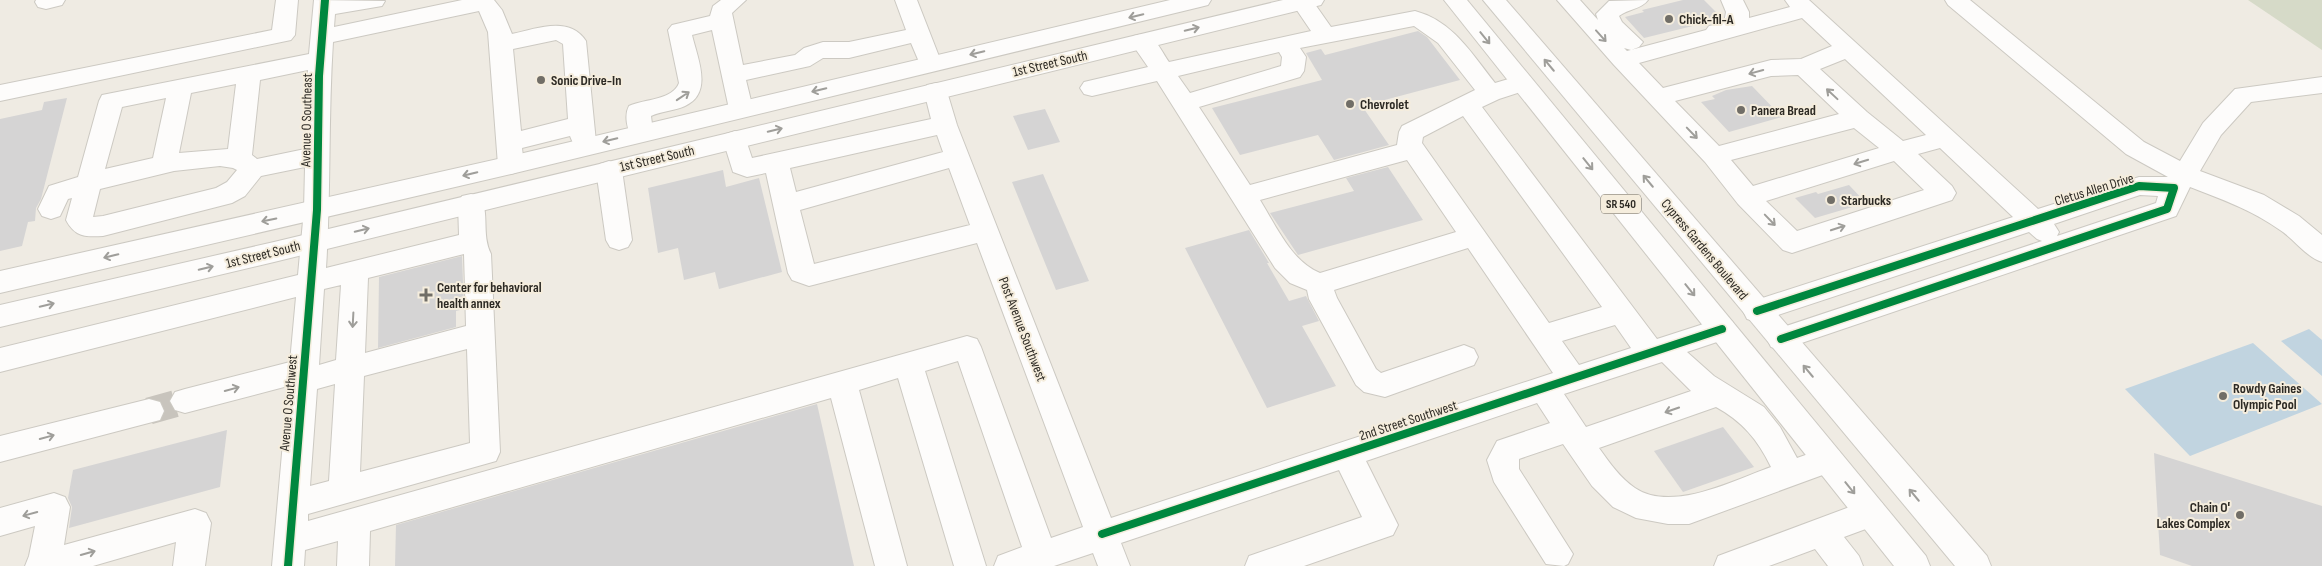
<svg xmlns="http://www.w3.org/2000/svg" width="2322" height="566" font-family="'Sofia Sans Condensed',sans-serif">
  <rect width="100%" height="100%" fill="#efebe3"/>
  <path fill="#d6dac8" d="M2248,0h74v50z"/>
  <g fill="#c1d4e0">
    <path d="M2309,329l13,11v36l-41,-35z"/>
    <path d="M2253,343l69,61 -132,52 -65,-67z"/>
  </g>
  <g fill="#d5d4d4">
    <path d="M1683,0h21l15,15 -9,2 3,4 -69,17 -19,-21 19,-5 -2,-2z"/>
    <path d="M1418,31l9,6 33,43 -98,26 27,39 -55,15 -16,-25 -78,20 -28,-47 110,-28 -16,-27 15,-4 4,6z"/>
    <path d="M1752,86l30,31 -53,15 -28,-30 14,-3 -3,-3 14,-6z"/>
    <path d="M67,98l-26,101 -5,9 -1,13 -7,1 -6,24 -22,5v-132l42,-9 2,-8z"/>
    <path d="M1045,109l15,33 -32,8 -15,-34z"/>
    <path d="M1388,167l35,53 -125,35 -28,-42 84,-22 -8,-13z"/>
    <path d="M723,170l3,17 33,-9 23,94 -63,17 -4,-17 -31,8 -6,-32 -20,5 -10,-65z"/>
    <path d="M1043,174l46,107 -33,9 -44,-108z"/>
    <path d="M1849,185l17,18 -51,15 -20,-20 21,-6 2,2z"/>
    <path d="M1249,230l20,33h-2l22,38 17,-5 13,25 -17,5 34,60 -69,22 -82,-160z"/>
    <path d="M462,256l2,53 -8,2v16l-78,21 1,-71z"/>
    <path d="M817,404l37,162h-459l1,-41z"/>
    <path d="M1723,427l31,40 -71,25 -29,-41z"/>
    <path d="M227,430l-7,57 -151,41 3,-21 -4,-9 5,-28z"/>
    <path d="M2154,453l168,53v60h-130l-32,-11z"/>
  </g>
  <g fill="none" stroke-linecap="round" stroke-linejoin="round">
    <path stroke="#c8c4bd" stroke-width="27" stroke-dasharray="27 14" stroke-linecap="butt" d="M149,411l36,-10"/>
    <g stroke="#ccc9c2" stroke-width="2">
      <g id="minor">
        <path d="M36,0h29l-3,5 -16,4 -8,-2 -3,-5z"/>
        <path d="M276,0h22l-3,35 -4,5 -291,61v-16l272,-55z"/>
        <path d="M314,0l71,1 -3,5 -47,8 -1,13 128,-27h32l8,10 10,24c24,-5 57,-19 74,7l10,101 -3,6 -9,3 -9,-3 -5,-12 -48,12 2,17 -4,6 -9,3 -9,-3 -4,-6 -10,-133 -9,-21 -146,31c-5,75 -2,151 -7,226l133,-33 -1,-32 4,-7 9,-2 9,2c10,17 1,38 11,58l9,198 -4,9 -188,53v7l659,-185 10,3 4,8 70,191 32,-11 -106,-284 -168,43 -17,-6 -4,-7 -22,-100 -19,4 -14,-5 -10,-32 3,-6 9,-3 9,3 8,24 179,-39 -7,-28 3,-6 9,-2 9,2 12,40 154,393 442,-145 -85,-125 -134,42 3,8 39,71 5,4 83,-28 10,4 4,8 -4,8 -89,32 -21,-5 -8,-7 -47,-86 -2,-9 -17,-7 -15,-15 -118,-187 -65,15 -8,-2 -4,-6 4,-6 64,-15 -18,-26 4,-5c20,-6 25,12 35,26l142,-31 -19,-28 2,-3h18l19,27 84,-16c38,10 57,43 80,72l27,-8 8,2 4,6 -4,6 -31,10 -17,8 175,232 65,-21 10,3 4,8 -4,8 -45,15 27,24 50,31 16,20 17,31 31,-11 11,4 4,9 -4,9 -150,55h-21l-32,-6 -23,-11 -21,-21 -29,-42 -44,15v10l54,85 -5,10 -4,2 -18,-2 -52,-82 -7,-22 10,-19 53,-18 -13,-20 -171,58 32,64 -5,10 -89,31h-59l4,-10 113,-39 -23,-47 -218,73 9,23h-32l-5,-13 -39,13h-60l4,-10 24,-9 -64,-186 -33,10 61,195h-32l-56,-188 -39,12 48,176h-32l-44,-168 -461,133 -1,35h-32l1,-25 -33,9 -1,16h-32l16,-180 -103,27 -10,-3 -5,-9 5,-9 10,-3 105,-27 6,-65 -296,75v-24l298,-73 6,-65 1,-43 -44,9 -16,20 -13,7 -129,33c-18,1 -28,1 -37,-16l6,-22 -4,1 -8,17 -9,3 -9,-3 -4,-7 11,-23 29,-9 21,-76 3,-6 207,-41zM1414,26l24,17 37,47 -73,36 -3,6 -2,13 -147,40 -51,-78 101,-30 4,-6 2,-14 -6,-9zM556,40l7,4 5,75 -47,12 -8,-82zM1279,52l3,5 -1,9 -91,27 -12,-17zM308,70l-3,79 -48,10 -5,-4 8,-75zM236,84l-8,65 -49,4 12,-60zM166,98l-13,60 -48,11 17,-62zM1463,116l139,191 -53,16 -127,-180 1,-6zM937,135l6,17 -147,40 -6,-24zM1407,160l49,72 -136,41c-29,-12 -44,-47 -60,-73zM220,166l13,2 4,2 -10,12 -11,6 -113,28 -10,1 7,-28 74,-18zM949,168l21,57 -156,39 -14,-54zM464,254l2,72 -101,27 3,-75zM341,285l-5,75 -17,5 5,-76zM1615,325l16,23 -52,17 -17,-24zM467,349l3,94 -110,29 4,-96zM1662,362l29,29 -105,36 -22,-33zM335,384l-6,97 -19,5 7,-97zM1716,407c26,14 42,33 55,60 -37,13 -99,46 -136,21 -15,-10 -26,-26 -36,-40z"/>
        <path d="M721,0h25l-14,13 11,52 52,-10 9,-7 19,-6h26l57,-12 -11,-30h22l25,64 -4,5 -8,3 -8,-3 -11,-26 -62,15h-26l-13,8 -64,14 7,29 -3,6 -9,2 -9,-2 -3,-6 -17,-79 -20,5c5,22 22,58 -7,71 -11,5 -23,5 -34,10l2,16 -3,6 -9,3 -9,-3c-5,-9 -8,-23 -3,-32 15,-7 44,-6 50,-23l-11,-53 4,-5 38,-9 3,-10z"/>
        <path d="M1557,0h23l18,20 -2,-6 13,-13 39,-1c-6,9 -20,9 -29,16l3,6 21,20 -4,5 -8,3 -7,-2 3,3 79,-21 3,-4 15,-3 2,-11 -5,-12h22l6,12v6l41,-11 -5,-7h24l229,209 101,-32h29l-42,-23 -178,-149 -3,-5h25l174,142 36,19 23,-38 32,-34 87,-12v16l-71,9 -30,33 -21,36 64,24 35,21 23,19v27c-16,-5 -28,-23 -42,-32 -28,-20 -59,-31 -90,-43l-14,29 -395,134 -10,-3 -4,-8 4,-8 271,-90 -5,-2 -8,-7 -272,90 -10,-3 -4,-8 4,-8 266,-86 -73,-69 -22,6 34,32 4,7 -4,7 -160,53 -9,-3 -45,-46 -33,-42 -91,-97zM1802,18l30,28 -31,13 -30,1 -108,28 -24,-25zM1845,59l81,76 -23,6 -36,-29 -47,-43zM1798,75l41,39 -120,32 -44,-45 96,-25zM1854,128l25,20 -126,38 -22,-26zM1894,161l30,29 -127,41 -31,-30zM2140,195l18,1 -2,7 -99,33 2,-4 -5,-8z"/>
        <path d="M609,161l9,3 4,6 10,70 -4,7 -9,3 -9,-3 -4,-7 -10,-70 4,-6z"/>
        <path d="M149,399l11,3 4,9 -4,9 -160,42v-26z"/>
        <path d="M54,493l11,4 5,10 -6,38 131,-36 11,4 5,10 -6,43h-32l3,-24 -83,24h-68l4,-10 6,-30 -35,10v-28z"/>
        <path d="M1871,499l11,4 5,10 -5,10 -38,14 15,19 4,10h-35l-13,-17 -46,17h-55l4,-10z"/>
      </g>
    </g>
    <g stroke="#ccc9c2" stroke-width="2">
      <g id="major">
        <path d="M1170,0h41l-3,5 -8,2 -689,167 -511,119v-22l511,-115z"/>
        <path d="M1283,0h41l-3,5 -8,2 -1039,255 -274,65v-22l274,-63z"/>
        <path d="M1444,0h23l459,556 4,10h-36z"/>
        <path d="M1483,0h23l481,556 4,10h-36z"/>
      </g>
    </g>
    <use href="#minor" fill="#fdfcfb" fill-rule="evenodd"/>
    <use href="#major" fill="#fdfcfb" fill-rule="evenodd"/>
    <g stroke="#f5eddd" stroke-width="11">
      <g id="cycleway">
        <path d="M1757,311l382,-125 35,2 -7,21 -386,130"/>
        <path d="M1102,534l620,-205"/>
        <path d="M288,566l29,-356 2,-134 6,-76"/>
      </g>
    </g>
    <use href="#cycleway" stroke="#00873e" stroke-width="8"/>
  </g>
  <defs><path id="oneway-shaft" d="M-6 0H5M1.5-3L5.5 0L1.5 3" fill="none" stroke-width="1.6" stroke-linecap="round" stroke-linejoin="round" transform="scale(1.25)"/></defs>
  <g stroke="#9f9e9a">
    <use href="#oneway-shaft" transform="translate(1136 16) rotate(167)"/>
    <use href="#oneway-shaft" transform="translate(1192 29) rotate(-13)"/>
    <use href="#oneway-shaft" transform="translate(1601 36) rotate(48)"/>
    <use href="#oneway-shaft" transform="translate(1485 38) rotate(51)"/>
    <use href="#oneway-shaft" transform="translate(977 53) rotate(167)"/>
    <use href="#oneway-shaft" transform="translate(1549 65) rotate(-130)"/>
    <use href="#oneway-shaft" transform="translate(1756 72) rotate(165)"/>
    <use href="#oneway-shaft" transform="translate(819 90) rotate(167)"/>
    <use href="#oneway-shaft" transform="translate(1832 94) rotate(-137)"/>
    <use href="#oneway-shaft" transform="translate(683 96) rotate(-34)"/>
    <use href="#oneway-shaft" transform="translate(775 130) rotate(-14)"/>
    <use href="#oneway-shaft" transform="translate(1692 133) rotate(46)"/>
    <use href="#oneway-shaft" transform="translate(610 140) rotate(167)"/>
    <use href="#oneway-shaft" transform="translate(1861 162) rotate(163)"/>
    <use href="#oneway-shaft" transform="translate(1588 164) rotate(51)"/>
    <use href="#oneway-shaft" transform="translate(470 174) rotate(167)"/>
    <use href="#oneway-shaft" transform="translate(1648 181) rotate(-130)"/>
    <use href="#oneway-shaft" transform="translate(269 220) rotate(168)"/>
    <use href="#oneway-shaft" transform="translate(1770 220) rotate(46)"/>
    <use href="#oneway-shaft" transform="translate(1838 228) rotate(-18)"/>
    <use href="#oneway-shaft" transform="translate(362 230) rotate(-14)"/>
    <use href="#oneway-shaft" transform="translate(111 256) rotate(167)"/>
    <use href="#oneway-shaft" transform="translate(206 268) rotate(-13)"/>
    <use href="#oneway-shaft" transform="translate(1690 290) rotate(51)"/>
    <use href="#oneway-shaft" transform="translate(47 305) rotate(-13)"/>
    <use href="#oneway-shaft" transform="translate(353 320) rotate(93)"/>
    <use href="#oneway-shaft" transform="translate(1808 371) rotate(-130)"/>
    <use href="#oneway-shaft" transform="translate(232 389) rotate(-15)"/>
    <use href="#oneway-shaft" transform="translate(1672 410) rotate(161)"/>
    <use href="#oneway-shaft" transform="translate(47 437) rotate(-15)"/>
    <use href="#oneway-shaft" transform="translate(1850 488) rotate(51)"/>
    <use href="#oneway-shaft" transform="translate(1914 495) rotate(-130)"/>
    <use href="#oneway-shaft" transform="translate(30 514) rotate(165)"/>
    <use href="#oneway-shaft" transform="translate(88 553) rotate(-16)"/>
  </g>
  <g fill="#716e67" stroke="#f5eddd" stroke-width="2">
    <circle cx="1669" cy="19" r="5"/>
    <circle cx="541" cy="80" r="5"/>
    <circle cx="1350" cy="104" r="5"/>
    <circle cx="1741" cy="110" r="5"/>
    <circle cx="1831" cy="200" r="5"/>
    <path d="M423.5 287.5h5v5h5v5h-5v5h-5v-5h-5v-5h5z"/>
    <circle cx="2223" cy="396" r="5"/>
    <circle cx="2240" cy="515" r="5"/>
  </g>
  <g text-anchor="middle" stroke-width="4" stroke-linejoin="round" paint-order="stroke">
    <rect fill="#f5eddd" stroke="#69645c" stroke-width="1" x="1601" y="194.5" width="40" height="19" rx="4"/>
    <g font-size="12" font-weight="bold" fill="#2d2a24">
      <text x="1621" y="208">SR 540</text>
    </g>
    <g font-size="14" font-weight="bold" fill="#2d2a24" stroke="#f5eddd" text-anchor="start">
      <text x="1679" y="24">Chick-fil-A</text>
      <text x="551" y="85">Sonic Drive-In</text>
      <text x="1360" y="109">Chevrolet</text>
      <text x="1751" y="115">Panera Bread</text>
      <text x="1841" y="205">Starbucks</text>
      <text x="437" y="292">Center for behavioral<tspan x="437" dy="16">health annex</tspan></text>
      <text x="2233" y="393">Rowdy Gaines<tspan x="2233" dy="16">Olympic Pool</tspan></text>
      <text x="2230" y="512" text-anchor="end">Chain O'<tspan x="2230" dy="16">Lakes Complex</tspan></text>
    </g>
    <g font-size="14" fill="#2d2a24" stroke="#f5eddd">
      <text transform="translate(1050 63) rotate(-13)" y="5">1st Street South</text>
      <text transform="translate(306 120) rotate(-89)" y="5">Avenue O Southeast</text>
      <text transform="translate(657 158) rotate(-13)" y="5">1st Street South</text>
      <text transform="translate(2094 189) rotate(-17)" y="5">Cletus Allen Drive</text>
      <text transform="translate(1705 249) rotate(50)" y="5">Cypress Gardens Boulevard</text>
      <text transform="translate(263 254) rotate(-14)" y="5">1st Street South</text>
      <text transform="translate(1023 329) rotate(69)" y="5">Post Avenue Southwest</text>
      <text transform="translate(288 403) rotate(-85)" y="5">Avenue O Southwest</text>
      <text transform="translate(1408 420) rotate(-18)" y="5">2nd Street Southwest</text>
    </g>
  </g>
</svg>
